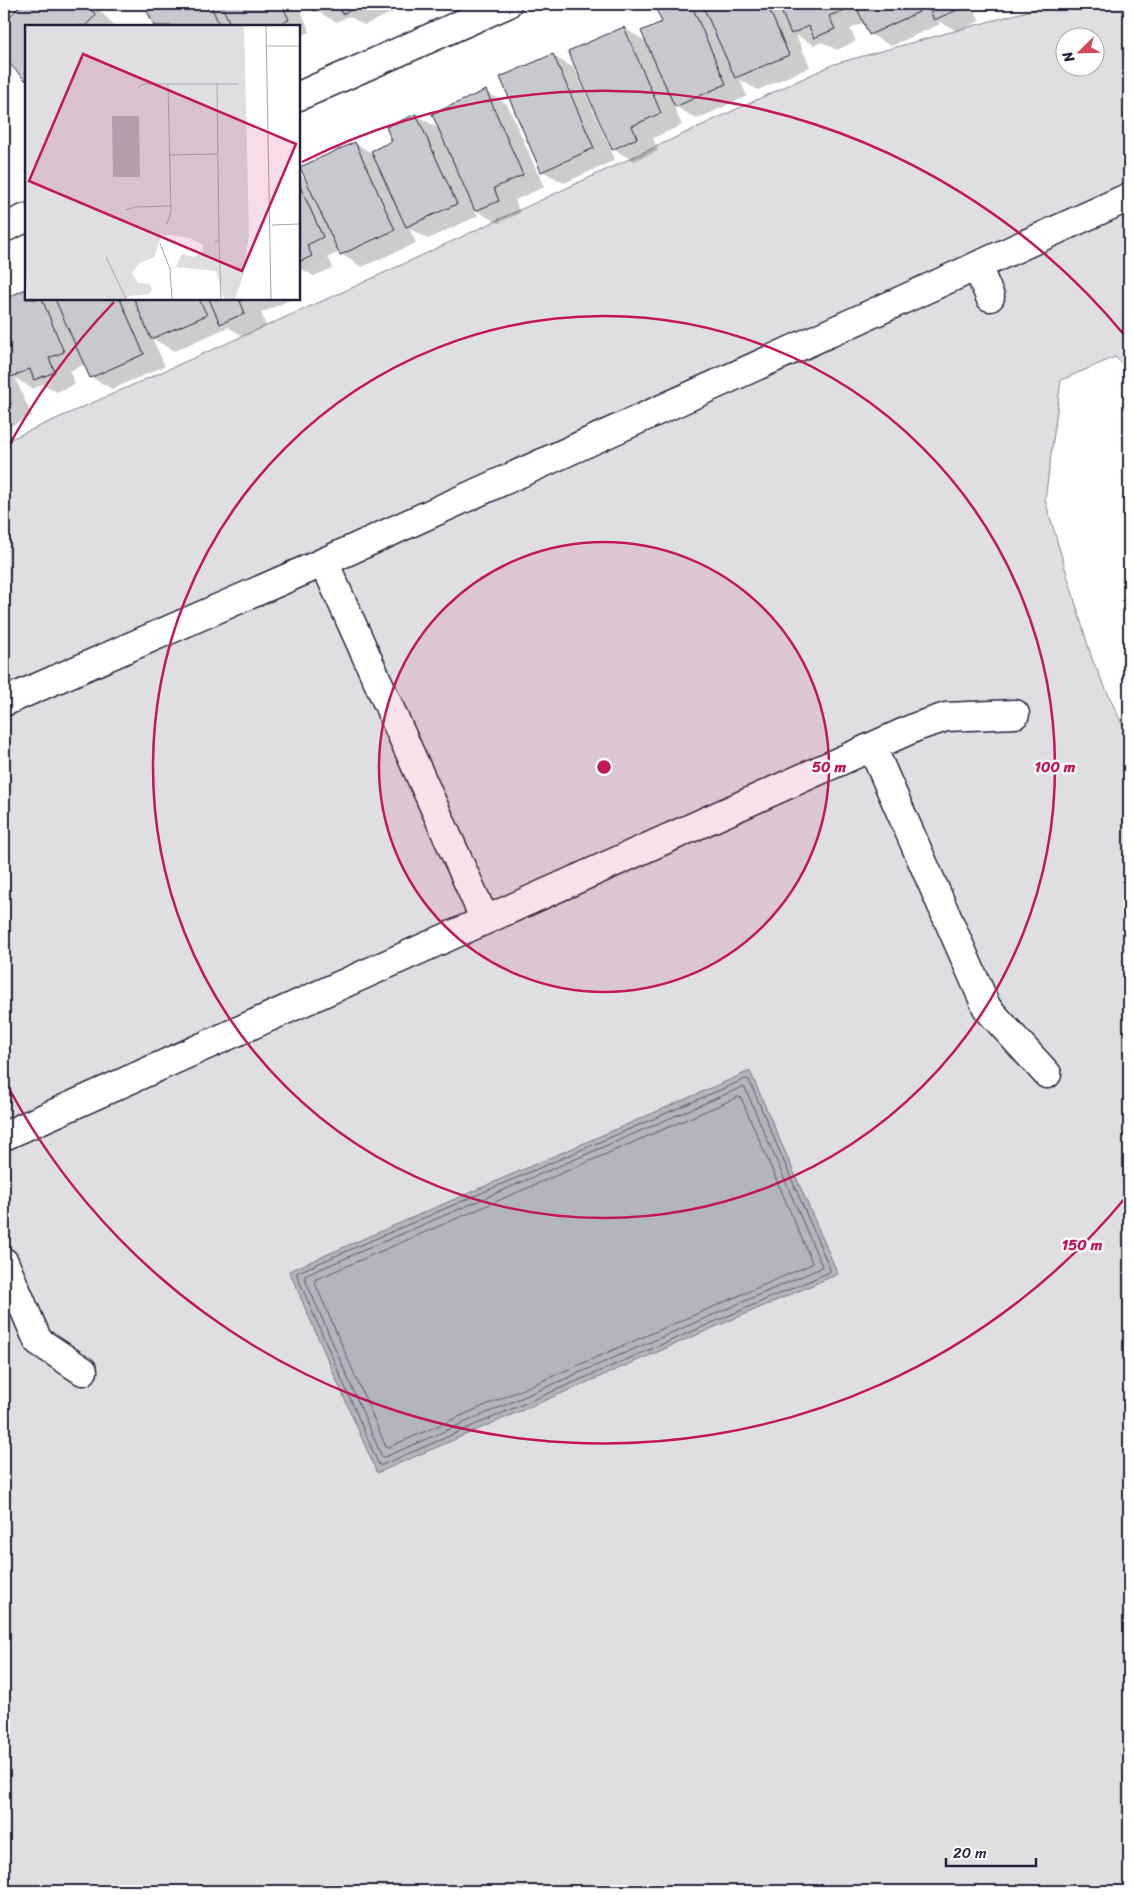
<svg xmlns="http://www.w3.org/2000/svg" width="1133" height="1895" font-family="Sriracha,sans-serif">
  <rect width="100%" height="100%" fill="#fff"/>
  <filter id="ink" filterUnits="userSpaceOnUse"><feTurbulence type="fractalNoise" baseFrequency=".02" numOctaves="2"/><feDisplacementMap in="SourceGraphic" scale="10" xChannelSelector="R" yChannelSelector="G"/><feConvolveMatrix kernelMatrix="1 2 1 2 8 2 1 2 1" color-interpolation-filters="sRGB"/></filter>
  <g filter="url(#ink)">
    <path fill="#dfdfe2" stroke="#80808e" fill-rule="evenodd" d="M1053,4h76v366l-14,-13 -54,23 -16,120 47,159 30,65h7v1167h-1125v-1449l343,-152 487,-226zM1066,38h30v30h-30z"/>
    <path fill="#b4b4bc" stroke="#7a7a88" d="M750,1071l88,203 -461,199 -88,-202z"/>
    <g fill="#0003">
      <path d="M24,4h69l22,22h-89v54l-22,-23v-33z"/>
      <path d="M145,4h153l12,28 -11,5v-11h-144z"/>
      <path d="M312,4h76l4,9 -28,12 -15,-9 -13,6 -21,-12z"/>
      <path d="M398,4h11l-6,3z"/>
      <path d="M667,4l37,1v-1h280l-10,5 6,12 -23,10 -19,-10 2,3 -49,22 -21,-12 -5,-12 -15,7 6,12 -19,9 -15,-8 -8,3 -18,-10 14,32 -52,23 -18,-10 7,16 -50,23 -24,-14 9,20 -29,13 5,13 -24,10 -21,-12 11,-121 23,14 17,-19 -7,-15z"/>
      <path d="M553,56l21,12 41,92 -51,23 -22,-12z"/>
      <path d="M485,91l22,13 37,83 -29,13 5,13 -22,10 -23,-13 3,6 -50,23 -19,-11 7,15 -54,24 -21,-13 -1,-2 -12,5 5,11 -19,8 -13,-7h-2v-94l8,5 48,-37 16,10 23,-11 22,-27 24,14z"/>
      <path d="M26,291v8h264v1l-29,13 5,13 -23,10 -15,-9 -54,24 -22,-13 13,28 -53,23 -21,-12 -6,-13 -15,7 5,13 -18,8 -14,-8 -10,5 -18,-11 17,38 -28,13v-129z"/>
    </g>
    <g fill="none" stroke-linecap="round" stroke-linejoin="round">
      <g stroke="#5c5c6f" stroke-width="1">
        <path d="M746,1079l3,1 81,189v3l-448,193h-3l-82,-189v-3z"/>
        <path d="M743,1087l2,1 77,178 -1,2 -436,189h-3l-77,-178v-3z"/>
        <path d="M739,1097l2,1 71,164v2l-423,183h-3l-71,-164v-3z"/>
      </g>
    </g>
    <g fill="#c8c8cf" stroke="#22223b">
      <path d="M22,4h63l11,11 -11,11h-59v55l-22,-23v-36z"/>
      <path d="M144,4h66l10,22h-66z"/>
      <path d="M221,4h61l7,16 -15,6h-43z"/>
      <path d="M311,4h18l-15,7z"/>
      <path d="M338,4h27l-23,10z"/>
      <path d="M664,4h27l35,80 -51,23 -34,-76 21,-9 -7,-15z"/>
      <path d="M702,4h65l22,51 -54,23z"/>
      <path d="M778,4h64l3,6 -16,6 6,13 -21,9 -5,-12 -18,8z"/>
      <path d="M855,4h60l4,8 -50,23z"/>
      <path d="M927,4h30l2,5 -25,11z"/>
      <path d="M624,27l37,86 -29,13 5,12 -25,12 -44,-99z"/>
      <path d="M553,54l41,94 -53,24 -41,-95z"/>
      <path d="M486,90l37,85 -29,13 5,13 -24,10 -43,-97z"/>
      <path d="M416,114l41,90 -51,23 -35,-76 21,-10 -6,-14z"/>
      <path d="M355,142l40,88 -55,25 -40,-88z"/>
      <path d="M299,184l24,53 -16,8 5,11 -13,6z"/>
      <path d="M26,289v10h16l22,53 -15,6 6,14 -21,8 -4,-11 -19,8 -7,-16v-62z"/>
      <path d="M55,299h65l24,55 -54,24z"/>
      <path d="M134,299h65l8,16 -56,24z"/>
      <path d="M209,299h36l-5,2 5,12 -25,11z"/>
      <path d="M4,388l7,16 -7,3z"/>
    </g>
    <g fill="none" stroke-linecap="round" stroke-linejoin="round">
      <g stroke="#22223b" stroke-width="31">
        <g id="street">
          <path d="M299,96l208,-92"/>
          <path d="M4,228l22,-10"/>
          <path d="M990,297l-13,-31 152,-69"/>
          <path d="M324,562l161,358"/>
          <path d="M4,702l320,-140 653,-296"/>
          <path d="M872,747l115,261 60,66"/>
          <path d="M4,1136l912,-409 30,-10 69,-3"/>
          <path d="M4,1262l34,79 45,30"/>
        </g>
      </g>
      <use href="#street" stroke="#fff" stroke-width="28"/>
    </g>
  </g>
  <circle cx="604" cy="767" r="225" fill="#c2185b" fill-opacity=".12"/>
  <g fill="none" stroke="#c2185b" stroke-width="2.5">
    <circle cx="604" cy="767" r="225"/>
    <circle cx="604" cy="767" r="451"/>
    <path d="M1126 1197A676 676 0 0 1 4 1079M4 455A676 676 0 0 1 114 302M302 162A676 676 0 0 1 1126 337"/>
  </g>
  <g transform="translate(25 25)">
    <rect width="275" height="275" fill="#fff"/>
    <path d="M0,1h219l5,209 -6,41 -8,23h-11l-8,-28 -40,-4 6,-13 11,3 10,-5v-7l-13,-7 -20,-3 -9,1 -7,21 -14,6 -8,10 6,10 12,1 2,5 -3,5 -20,2 -3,3h-98l-3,-33z" fill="#dfdfe2"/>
    <path d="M87,91h27l1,61h-27z" fill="#b4b4bc"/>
    <path fill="none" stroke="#a7a7b1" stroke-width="1" d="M241,1l5,273M242,21h33M192,59l2,157M113,63l5,-4h95M144,130l48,-1M100,185l11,-3 34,-1M142,199l4,-12 -3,-128M247,200l28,-1M190,216h4l2,58M135,218l10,26 2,30M81,232l20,42"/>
    <path fill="#c2185b" fill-opacity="0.15" stroke="#c2185b" stroke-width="2.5" d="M58,29l213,90 -54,127 -213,-90z"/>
    <rect width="275" height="275" fill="none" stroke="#22223b" stroke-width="2.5"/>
  </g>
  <circle cx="604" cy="767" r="8" fill="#c2185b" stroke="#fff" stroke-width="2.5"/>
  <g font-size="15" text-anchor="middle" font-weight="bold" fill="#c2185b" stroke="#fff" stroke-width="4.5" stroke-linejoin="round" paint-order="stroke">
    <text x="829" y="772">50 m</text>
    <text x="1055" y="772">100 m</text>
    <text x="1082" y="1250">150 m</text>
  </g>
  <rect width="1133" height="1895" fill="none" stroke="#fff" stroke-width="20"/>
  <rect x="10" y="10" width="1113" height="1875" fill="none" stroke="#22223b" stroke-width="2" filter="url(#ink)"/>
  <g transform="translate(1080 52) rotate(247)"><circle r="24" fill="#ffffff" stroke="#a7a7b1"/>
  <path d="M0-4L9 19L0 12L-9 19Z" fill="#d1495b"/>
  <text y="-8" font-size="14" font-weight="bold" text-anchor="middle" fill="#22223b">N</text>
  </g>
  <path d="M946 1858v8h90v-8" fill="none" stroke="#22223b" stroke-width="2.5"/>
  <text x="953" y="1858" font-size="15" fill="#22223b" stroke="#ffffff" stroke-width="4" paint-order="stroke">20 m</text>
</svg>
